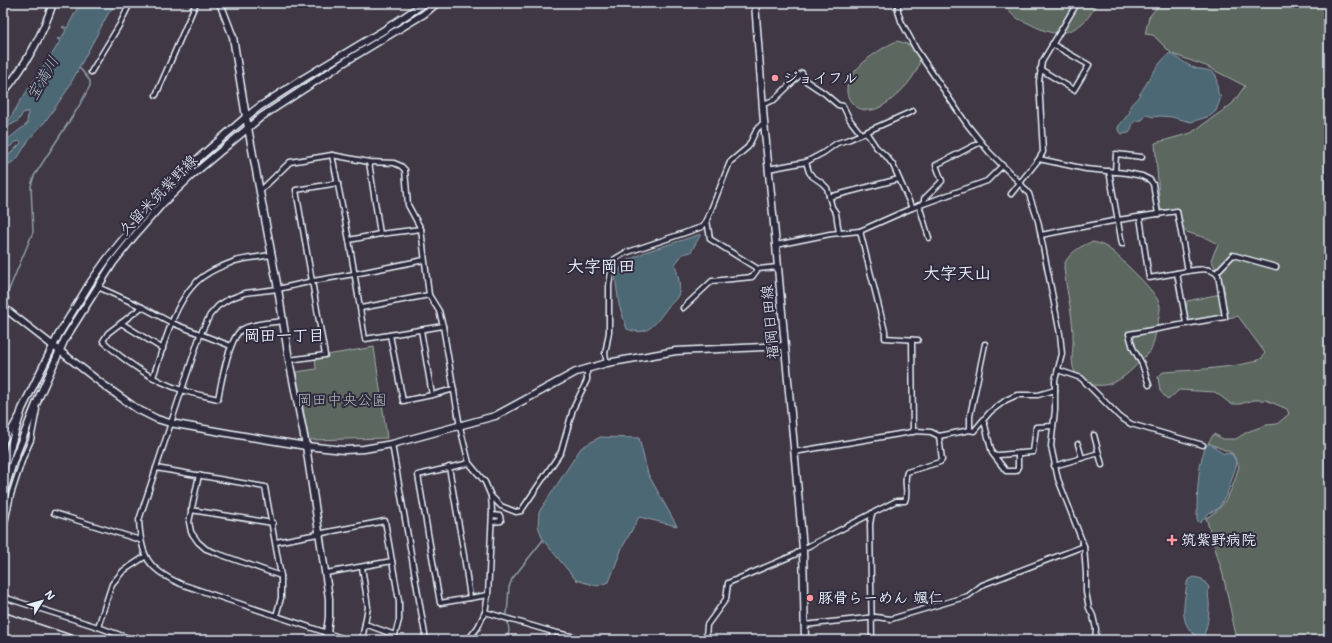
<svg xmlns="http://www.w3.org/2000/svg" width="1332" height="643" font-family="'Shantell Sans','Klee One',sans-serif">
  <rect width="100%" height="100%" fill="#403844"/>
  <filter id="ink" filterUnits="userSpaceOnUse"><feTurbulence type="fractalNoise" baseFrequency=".025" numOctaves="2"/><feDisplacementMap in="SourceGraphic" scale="8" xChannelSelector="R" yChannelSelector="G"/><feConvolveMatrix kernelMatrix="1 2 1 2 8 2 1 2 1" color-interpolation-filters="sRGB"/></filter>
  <g filter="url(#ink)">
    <g fill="#5b685e" stroke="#a2acab">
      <path d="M1005,3h91c-6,17 -21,30 -40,30 -8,0 -18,-5 -26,-9 -13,-6 -20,-7 -25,-21z"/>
      <path d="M1169,3h160v637h-92l-14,-65 -17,-57c21,-11 27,-31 33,-52l-7,-13 -24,-10 6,-9 9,5h13l11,-7 19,-7 11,-1 12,-10 -2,-5 -21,-9h-12l-14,4h-9l-16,-12 -36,-2 -11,10 -8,-9 -2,-14 5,-5c17,-1 88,-5 99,-14 1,-2 2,-4 3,-5l-27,-37 -47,9 -5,-13 1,-11 38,-8 -3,-13 -11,-20 7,-16 -12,-6 -20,-6 -4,-7 -4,-15h-18l-5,-67 36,-10 41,-29 13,-18 -39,-20 -34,-12 -19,-19 -8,-1 4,-17 10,-13z"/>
      <path d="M897,41c8,2 19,5 22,14 6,17 -31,53 -47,55 -7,1 -14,-1 -19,-6 -23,-24 25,-55 44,-63z"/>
      <path d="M1092,242c17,2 26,15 38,26 8,8 28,27 30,38 1,5 -6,36 -8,42 -2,4 -7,8 -10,11 -12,14 -28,29 -48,26 -9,-1 -15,-5 -19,-13 -5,-9 -2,-20 -2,-30 1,-25 -7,-50 -9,-75 1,-11 17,-22 28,-25z"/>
      <path d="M374,347l13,91 -78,2 -13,-68 20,-3 -1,-12z"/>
    </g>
    <g fill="#4e6775" stroke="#8c9ea9">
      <path d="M80,3h36l-8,11 -42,78 -22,31 -14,15 -13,21 -14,9v-7l18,-18 -1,-2 -4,1 -13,10v-9l24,-19 1,-13 -5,2 -5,8 -11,6 -4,-2v-3l4,2 12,-21 35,-52 6,-10 -3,-2 1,-1 3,1 5,-9 -4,-3 1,-1 4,2z"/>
      <path d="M1170,53c8,5 17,12 25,15 8,2 16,1 21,7l2,18 3,4 -5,14 -6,5 -19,6 -19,-5 -12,-1 -7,1 -6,-2 -5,5c-13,1 -7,4 -13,13l-7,1 -4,-4v-3l12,-15 -1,-2c1,-6 6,-9 9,-13 10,-15 18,-33 32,-44z"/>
      <path d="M701,234l-10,18 -8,2 -8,10c2,9 6,19 4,28 0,5 -7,11 -11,15 -12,15 -19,31 -41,22l-8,-24 -4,-29 10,-14 20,-10z"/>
      <path d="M600,437l39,1 9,36 29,52 -38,-9 -17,31 -13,34 -12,4 -21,-6 -33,-40 -5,-14 1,-14 42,-64z"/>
      <path d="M1208,444h3l11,9 10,1 5,9 -10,31 -9,15 -9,4 -9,10 -3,-3c0,-17 0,-63 11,-76z"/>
      <path d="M1194,577l8,2 7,8c-2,8 1,14 0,22 0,7 -3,26 -8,30 -24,-14 -17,-32 -14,-56l1,-3z"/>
    </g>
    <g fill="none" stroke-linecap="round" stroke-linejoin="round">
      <g stroke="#8c9ea9" stroke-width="1.5">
        <path d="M9,300l-1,-8 25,-60 -2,-46 3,-10 45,-70 11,-20v-5l-11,-14"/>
        <path d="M51,638v2"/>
        <path d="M506,640l3,-9 -2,-16 2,-28 3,-8 31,-39"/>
      </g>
      <g stroke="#e8f1f8" stroke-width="7">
        <g id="street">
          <path d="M898,3v8l3,10 15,28 50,74 23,29 31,31 9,11 9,27 22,113 2,20 -7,26v30l-4,36 7,33 26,67 2,28v18l3,16 4,8 3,13 -1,11"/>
          <path d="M1040,69l34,21 15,-25 -37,-21"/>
          <path d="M91,72l29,-48 10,-21"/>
          <path d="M156,95l40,-92"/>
          <path d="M763,104l11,-4 28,-27 4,8 18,12 14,12 5,1 7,14 11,14"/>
          <path d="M866,132l10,15 10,9 7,9 19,43"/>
          <path d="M332,155l17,85 16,99 78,-13"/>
          <path d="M1039,159l47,10 41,4 15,3 8,4 3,4 5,30"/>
          <path d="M369,162l11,72"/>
          <path d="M806,162l3,10 3,4 10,7 5,5 5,19 4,6 3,20"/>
          <path d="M768,169l38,-7 17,-9 14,-10 13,-4 63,-28"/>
          <path d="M1109,171l13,73"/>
          <path d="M1115,172l1,-18 26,3"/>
          <path d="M260,191l30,-29 42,-7 37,7 25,1 7,3 4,4 3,35 13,24 8,66 10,16 4,15 17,101 9,36 16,19 6,14 1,15 -4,84 -3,17 -7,15 -10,13"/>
          <path d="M1011,194l28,-35 4,-7 -4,-71 3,-19 34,-57 2,-2"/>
          <path d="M829,197l70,-18"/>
          <path d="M924,203v-4l18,-18 -6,-16 45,-23"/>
          <path d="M919,205l10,33"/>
          <path d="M1140,217l9,61 39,-7"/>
          <path d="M707,220l3,19 48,30 20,-2"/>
          <path d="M860,231l25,100v7l33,2"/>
          <path d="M1041,235l77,-15 59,-9 11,60c11,-2 22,-4 30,4l7,42 -96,17 4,14 9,16 7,21"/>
          <path d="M349,240l31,-6 41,-5"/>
          <path d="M776,245l54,-11 30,-3 52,-23 75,-27 15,-15"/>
          <path d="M1177,273l9,50"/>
          <path d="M1216,273l17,-18 43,12"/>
          <path d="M98,287l44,20 30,16 59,23"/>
          <path d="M142,307l-34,26 -5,8c21,20 50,40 79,49 11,4 24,6 36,9 3,-15 11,-64 25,-70 11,-6 27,-6 40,-8"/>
          <path d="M361,308l68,-13"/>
          <path d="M683,308l29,-27 40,-4 6,-8"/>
          <path d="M121,323l42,26"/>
          <path d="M421,330l11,65"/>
          <path d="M390,335l13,66 29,-6 22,-6"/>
          <path d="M912,340l1,92"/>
          <path d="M289,360l36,-5 -29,-165 42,-7"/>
          <path d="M607,363l-2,-9 4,-22v-46l3,-22 3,-5 10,-6 77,-26 5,-7 23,-58 18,-15 9,-18 7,-7"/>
          <path d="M1058,370l23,8 39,39 11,7 72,21"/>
          <path d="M153,377c12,-33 22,-84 54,-103 9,-6 19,-9 28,-13 11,-3 25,-4 36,-6"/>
          <path d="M983,421l2,4 7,28 14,18h10l2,-2v-16"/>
          <path d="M970,430v-14l15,-72"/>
          <path d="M1094,435l8,30"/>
          <path d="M3,443l15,-26"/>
          <path d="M392,444l34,196"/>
          <path d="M1078,444l4,14"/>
          <path d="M794,452l123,-21 14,1 8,4 31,-6 4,1 16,-19 16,-12 11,-5h21l17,-5"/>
          <path d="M995,456l4,-1 34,-3 3,-25 17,-1"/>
          <path d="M469,463l-51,12 22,128 48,-8"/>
          <path d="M1054,466l45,-13"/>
          <path d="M449,467l14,82 7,49"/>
          <path d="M156,468l109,19 16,89v22l-5,18"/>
          <path d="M199,475l-10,47 2,10 7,10 8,7 13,5 62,22"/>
          <path d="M491,496l10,10 15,6 5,-1 40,-59 12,-43 14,-29v-12"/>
          <path d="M191,510l82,13"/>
          <path d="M54,513l86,27"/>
          <path d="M492,522l9,-1 -1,-5 -8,-1"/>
          <path d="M3,532l8,-37 12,-37 8,-18 6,-31"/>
          <path d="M276,542l109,-21 14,80v19l-4,15 -30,-11"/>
          <path d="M362,567l6,40 -6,33"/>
          <path d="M326,573l66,-12"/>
          <path d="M3,597l95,30 36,13"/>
          <path d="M485,612l68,20 35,8"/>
          <path d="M804,625l72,-8 15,2 77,-23 14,-11 102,-39"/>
          <path d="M98,627l14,-43 11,-13 23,-15"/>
          <path d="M348,640l-167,-56c-34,-15 -40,-28 -42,-64l61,-185 10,-20 8,-9 11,-7 16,-6 33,-4 35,-8 41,-7 70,-14"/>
          <path d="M551,640l2,-8"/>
          <path d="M703,640l3,-3 1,-12 19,-26 2,-16 66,-28 9,-6 93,-48h9c4,-9 -2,-20 2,-29l33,-10 2,-2 -3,-24"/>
          <path d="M872,640l-2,-116 2,-11"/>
        </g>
      </g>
      <g stroke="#e8f1f8" stroke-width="9">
        <g id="secondary">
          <path d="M220,3l13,34 13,80 32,172 11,71 17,86 23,152v19l-3,23"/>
          <path d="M755,3l9,119 12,123 27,304 2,91"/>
          <path d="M3,93c22,-27 39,-56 50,-90"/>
          <path d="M3,307l102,79 32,23 20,10 13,4 74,13 62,10 38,4 20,-1 28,-5 103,-28 81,-44 31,-9 69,-12 108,-5"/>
        </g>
      </g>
      <g stroke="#e8f1f8" stroke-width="9">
        <g id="primary">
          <path d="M3,471l19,-62 37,-75 31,-51 17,-24 25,-31 27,-30 26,-28 61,-53 13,-10 45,-29 80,-48 41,-27"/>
          <path d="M3,495l10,-33 26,-65 26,-58 48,-76 23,-29 27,-31 28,-27 70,-59 87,-57 76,-46 13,-11"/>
        </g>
      </g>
      <use href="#street" stroke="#2f2a3d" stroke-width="4"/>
      <use href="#secondary" stroke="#2f2a3d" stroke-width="6"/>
      <use href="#primary" stroke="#2f2a3d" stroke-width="6"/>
      <path stroke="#e8f1f8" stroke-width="1.5" d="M3,612l83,28"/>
    </g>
  </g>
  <g fill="#ff9aa2" stroke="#2f2a3d" stroke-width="1.5">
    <circle cx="775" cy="78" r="4"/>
    <path d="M1170 534h4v4h4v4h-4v4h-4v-4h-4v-4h4z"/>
    <circle cx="810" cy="598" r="4"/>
  </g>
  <g text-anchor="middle" stroke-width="4" stroke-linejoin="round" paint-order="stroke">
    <g font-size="15" font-weight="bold" fill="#e8f1f8" stroke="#2f2a3d" text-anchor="start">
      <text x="783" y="83">ジョイフル</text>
      <text x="1181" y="545">筑紫野病院</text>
      <text x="818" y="603">豚骨らーめん 颯仁</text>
    </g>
    <g font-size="15" fill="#e8f1f8" stroke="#2f2a3d">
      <text transform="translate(158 195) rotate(-46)" y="5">久留米筑紫野線</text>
      <text transform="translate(770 322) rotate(-95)" y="5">福岡日田線</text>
    </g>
    <g font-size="15" fill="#b0baba" stroke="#2f2a3d">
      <text x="342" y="405">岡田中央公園</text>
    </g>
    <g font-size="16" font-style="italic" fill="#aabac4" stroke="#2f2a3d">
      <text transform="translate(42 78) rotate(-60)" y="6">宝満川</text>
    </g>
    <g font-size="16" font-weight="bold" fill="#e8f1f8" stroke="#2f2a3d">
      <text x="284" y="341">岡田一丁目</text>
    </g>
    <g font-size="17" font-weight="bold" fill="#e8f1f8" stroke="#2f2a3d">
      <text x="601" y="272">大字岡田</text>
      <text x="957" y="279">大字天山</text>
    </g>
  </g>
  <rect width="1332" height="643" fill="none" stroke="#2f2a3d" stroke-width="16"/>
  <rect x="8" y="8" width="1316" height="627" fill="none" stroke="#e8f1f8" stroke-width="1.5" filter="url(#ink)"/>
  <g transform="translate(42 601) rotate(53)" stroke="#2f2a3d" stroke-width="3" paint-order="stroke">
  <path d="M0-3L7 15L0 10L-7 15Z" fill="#e8f1f8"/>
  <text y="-6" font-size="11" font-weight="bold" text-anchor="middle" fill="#e8f1f8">N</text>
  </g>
</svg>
